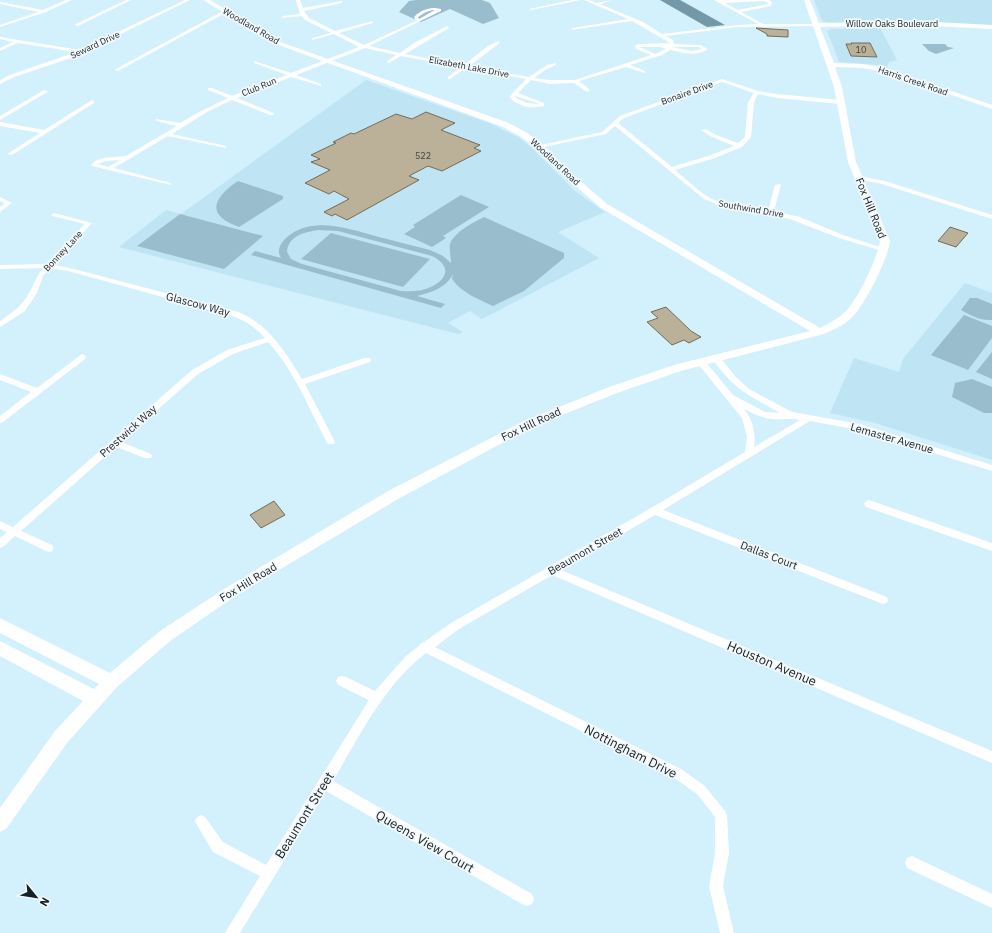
<svg xmlns="http://www.w3.org/2000/svg" width="992" height="933" font-family="'IBM Plex Sans',sans-serif">
  <rect width="100%" height="100%" fill="#d3f0fd"/>
  <g fill="#bfe4f4">
    <path d="M814,0h178v25l-73,-4 -91,2 -6,-2z"/>
    <path d="M880,28l17,32 -8,2 -2,6 -9,-3 -39,-3 -12,-31 5,-2z"/>
    <path d="M366,80l123,43 29,14 13,10 44,44 30,21 -47,20 41,26 -117,61 -12,-8 -22,12 15,9 -5,2 -339,-87 47,-37 15,4z"/>
    <path d="M965,283l27,10v167l-117,-37 -45,-10 24,-55 45,14 4,-13z"/>
  </g>
  <g fill="#9abdcd" fill-rule="evenodd">
    <path d="M416,0h66l8,3 9,15 -16,6 -33,-15 -29,13 -22,-10 10,-11z"/>
    <path d="M922,44h23l3,3 6,1 -18,6 -7,-3z"/>
    <path d="M238,181l45,15v3l-44,28c-34,-12 -26,-29 -1,-46z"/>
    <path d="M461,195l28,12 -46,29 3,2 -14,9 -28,-13 11,-7 -2,-2z"/>
    <path d="M180,214l83,22 -39,33 -87,-23z"/>
    <path d="M484,217l80,36v5l-40,33 -31,15c-15,-7 -31,-13 -41,-27l1,-5c-7,14 -21,18 -36,22l28,8 -4,4 -190,-53 4,-4 26,7c-4,-6 -2,-13 4,-19 25,-25 65,-10 94,-2 17,4 34,9 51,13l13,6 8,7c0,-5 -2,-14 -1,-19 5,-13 23,-21 34,-27zM318,230l20,1 94,25c17,8 18,21 1,30 -10,5 -21,6 -32,5l-99,-27 -11,-5 -4,-7c1,-16 18,-20 31,-22z"/>
    <path d="M331,233l99,26 -27,28 -102,-28z"/>
    <path d="M970,298h7l15,6v16c-11,1 -22,-5 -31,-10z"/>
    <path d="M964,315l28,11v12l-24,32 -37,-15z"/>
    <path d="M992,352v27l-16,-7z"/>
    <path d="M972,379l20,8v26h-8l-32,-16 3,-14z"/>
  </g>
  <path fill="#7498a7" d="M660,0h20l45,25 -18,2z"/>
  <g fill="#bbb098" stroke="#766c56">
    <path d="M756,28l32,2v7l-21,-1v-2z"/>
    <path d="M851,43h19l7,14 -26,-1 -5,-12h6z"/>
    <path d="M426,112l29,11 -14,7 39,15 -6,3 7,3 -39,20 -14,-5 -19,10 10,4 -72,40 -12,-6 -3,2 -8,-4 25,-13 -15,-8 -5,3 -24,-11 25,-13 -19,-8 9,-3 -9,-4 25,-12 -3,-1 18,-9 3,1 42,-20 16,5z"/>
    <path d="M950,227l18,6 -12,14 -18,-6z"/>
    <path d="M666,307l25,24 10,6 -12,6 -5,-3 -12,5 -25,-23 11,-4 -7,-6z"/>
    <path d="M274,501l11,14 -24,13 -11,-13z"/>
  </g>
  <g fill="none" stroke-linecap="round" stroke-linejoin="round">
    <g fill="#fff" fill-rule="evenodd">
      <path d="M66,0h6l-26,12 -46,15v-2l38,-13 -38,-8v-2l43,8z"/>
      <path d="M126,0h5l-53,26 -4,-1z"/>
      <path d="M185,0h5l-116,57 -60,20 -14,7v-4l10,-5 66,-23 -58,-9 -18,8v-3l13,-6 -13,-3v-2l80,13z"/>
      <path d="M296,0h4l3,8 39,-7v2l-38,8 5,7 26,13 38,-10v2l-34,10 25,12 52,-24 -2,-4c7,-7 16,-11 27,-8v2l-72,35 31,7 14,-10 33,-17 2,2 -44,26 59,11 24,-19 10,-5 2,2 -31,23 60,11 18,-12 9,-2v2l-11,5 -11,8 16,2h25l76,-25 -15,-6 -1,-3 3,-2 32,-1 -38,-22 -61,9 2,-2 55,-9 -44,-19h6l6,3 17,-3 -13,4 43,18 19,12 76,-9 20,-1 -44,-24h55l3,2 -1,4 -30,6 22,12h53l2,1 -2,1 -78,1 -72,9 7,4 1,4 26,1 8,4c-11,8 -25,4 -38,1l-8,5 -32,10 15,6v2l-19,-6 -47,14 10,8v2l-2,1 -13,-9 -24,1 -19,-4 -13,13 26,10v3c-12,3 -26,1 -35,-9l17,-18 -60,-11 -16,11h-2v-2l13,-10 -60,-11 -12,7 -2,-1v-1l9,-6 -31,-7 -69,27 25,9v2l-30,-9 -54,21 37,15v2h-4l-38,-15 -25,12 -35,22 54,12v2l-58,-12 -54,32 57,15v2l-79,-19 -1,-1 4,-4 8,-3 23,-2 51,-30 -21,-5v-2l24,4 23,-13 25,-12 -20,-8v-2h4l20,8 55,-21 -33,-12v-2l37,12 68,-26 -25,-13 -22,6v-2l19,-5 -26,-13 -3,-4 -21,2 2,-2 17,-2zM764,1l4,2v1l-30,6 -13,-7zM433,10h2l-16,9 -1,-2 8,-5zM640,47h21l5,2 -11,5zM672,47h27l3,2 -11,2zM515,96l22,7 2,1 -12,-1 -11,-5zM120,160l-12,7 -10,-3 8,-3z"/>
      <path d="M572,0h9l-50,10 -2,-1z"/>
      <path d="M223,11l4,1 -109,59 -4,-1z"/>
      <path d="M722,79l36,12 19,3 63,6 3,2 -3,2 -63,-6 -19,-4 -4,8 -3,35 -9,10 -27,11 -40,12c11,9 23,21 35,28 18,9 38,10 58,13l7,-26 5,-1 1,1 -7,26 26,6 43,18 43,14v2h-4l-43,-13 -49,-19 -64,-11 -22,-9 -89,-73 -9,8 -67,14 -3,-2 66,-14 18,-16zM722,82l32,11 -6,9 -3,35 -7,6 -22,-8 -10,-6 -5,1 11,7 22,9 -23,9 -39,12 -54,-44 6,-5z"/>
      <path d="M44,90l5,1 -49,29v-4z"/>
      <path d="M92,100l3,2 -1,1 -82,52 -5,-1 33,-21 -40,-7v-4l44,8z"/>
      <path d="M859,176l26,5 107,34v4l-110,-35 -25,-5 -1,-1z"/>
      <path d="M0,197l12,6 -12,9v-5l5,-4 -5,-2z"/>
      <path d="M54,213l38,10 -39,42 17,3 168,44c31,12 47,40 64,67l62,-21h6l1,2 -1,2 -65,22 30,58 -1,2h-6c-19,-34 -33,-73 -60,-102l-35,12 -35,20 -77,68 30,12 1,2 -1,2h-6l-29,-11 -95,84 31,14 2,3 -2,3 -3,1 -3,-1 -31,-15 -12,11 -3,1v-10l7,-6 -7,-3v-8l13,6 179,-157 35,-20 38,-12c-10,-11 -19,-17 -33,-22l-164,-45 -18,-3 -7,8 -6,17 -12,18 -25,16v-6c12,-8 22,-15 29,-28 5,-8 7,-17 14,-25l-43,1v-4l46,-1 39,-40 -33,-8 -1,-1z"/>
      <path d="M82,354l3,1 1,2 -1,2 -82,63 -3,1v-7l31,-24 -31,-12v-6l37,14z"/>
      <path d="M716,355l3,1 16,20 14,13 43,23 68,12 132,41v6l-133,-41 -49,-9 -147,89 224,87 1,3 -1,3 -4,1 -228,-89 -94,55 431,181v12l-440,-188 -93,54 -24,18 246,122 24,17 20,25 2,4 2,38 -6,33 11,47h-14l-11,-47 6,-33v-36l-18,-23 -24,-17 -247,-124c-42,32 -67,84 -93,128l199,113 2,5 -2,5 -5,2 -5,-2 -196,-113 -86,142h-15l35,-57 -47,-24 -16,-27 -2,-4 2,-4 4,-2 4,2 18,25 43,23 103,-165 -31,-15 -2,-4 2,-4 4,-1 4,1 29,14 31,-35 13,-10 1,-2 4,-2 27,-19 200,-115 94,-56 2,-15 -5,-19 -44,-54 -1,-2 1,-2h6l29,35 32,17 15,1c-32,-18 -45,-23 -67,-53l-1,-2 1,-2zM744,409c8,4 18,9 27,10 10,1 19,-1 29,1l-46,27c2,-14 -1,-27 -10,-38z"/>
      <path d="M869,500l123,43v8l-126,-44 -2,-3 2,-3z"/>
      <path d="M912,856l80,38v14l-85,-40 -2,-5 2,-5z"/>
    </g>
    <path fill="#fff" fill-rule="evenodd" d="M203,0h7l70,42 229,81 18,10 15,11 28,28 37,32 213,124c10,-5 19,-10 26,-17 12,-12 32,-54 34,-70l-32,-79 -14,-75 -30,-87h6l9,23 92,-2 81,4v4l-81,-4 -91,2 14,36 28,1 23,4 107,37v4l-110,-38 -20,-3 -27,-1 7,20 14,75 34,79c-2,18 -23,59 -35,73 -8,10 -20,15 -31,20l-143,37 -64,22 -85,34 -134,72 -164,98 -64,44 -53,46 -50,56 -61,86 -6,3v-24l55,-77 28,-30 -83,-45v-15l94,48 5,-5 -99,-51v-15l110,55 50,-42 64,-42 164,-98 136,-70 85,-34 65,-22 136,-34 -209,-123 -37,-32 -28,-28 -15,-11 -18,-10 -227,-83z"/>
  </g>
  <g text-anchor="middle" stroke-width="3.5" stroke-linejoin="round" paint-order="stroke">
    <g font-size="9" fill="#162125" stroke="#f3f9fb">
      <text x="892" y="27">Willow Oaks Boulevard</text>
      <text transform="translate(251 26) rotate(30)" y="3">Woodland Road</text>
      <text transform="translate(95 45) rotate(-25)" y="3">Seward Drive</text>
      <text transform="translate(469 67) rotate(11)" y="3">Elizabeth Lake Drive</text>
      <text transform="translate(913 81) rotate(19)" y="3">Harris Creek Road</text>
      <text transform="translate(259 87) rotate(-22)" y="3">Club Run</text>
      <text transform="translate(687 93) rotate(-20)" y="3">Bonaire Drive</text>
      <text transform="translate(555 162) rotate(43)" y="3">Woodland Road</text>
      <text transform="translate(751 209) rotate(10)" y="3">Southwind Drive</text>
      <text transform="translate(63 251) rotate(-47)" y="3">Bonney Lane</text>
    </g>
    <g font-size="9" fill="#3f4542">
      <text x="861" y="53">10</text>
      <text x="423" y="159">522</text>
    </g>
    <g font-size="11" fill="#162125" stroke="#f3f9fb">
      <text transform="translate(871 208) rotate(68)" y="4">Fox Hill Road</text>
      <text transform="translate(198 304) rotate(15)" y="4">Glascow Way</text>
      <text transform="translate(531 424) rotate(-25)" y="4">Fox Hill Road</text>
      <text transform="translate(128 431) rotate(-42)" y="4">Prestwick Way</text>
      <text transform="translate(892 438) rotate(16)" y="4">Lemaster Avenue</text>
      <text transform="translate(585 551) rotate(-30)" y="4">Beaumont Street</text>
      <text transform="translate(769 555) rotate(21)" y="4">Dallas Court</text>
      <text transform="translate(248 582) rotate(-31)" y="4">Fox Hill Road</text>
    </g>
    <g font-size="13" fill="#162125" stroke="#f3f9fb">
      <text transform="translate(772 663) rotate(23)" y="5">Houston Avenue</text>
      <text transform="translate(631 751) rotate(27)" y="5">Nottingham Drive</text>
      <text transform="translate(304 815) rotate(-58)" y="5">Beaumont Street</text>
      <text transform="translate(425 841) rotate(30)" y="5">Queens View Court</text>
    </g>
  </g>
  <g transform="translate(36 897) rotate(120)" stroke="#f3f9fb" stroke-width="3" paint-order="stroke">
  <path d="M0-3L7 15L0 10L-7 15Z" fill="#162125"/>
  <text y="-6" font-size="11" font-weight="bold" text-anchor="middle" fill="#162125">N</text>
  </g>
</svg>
